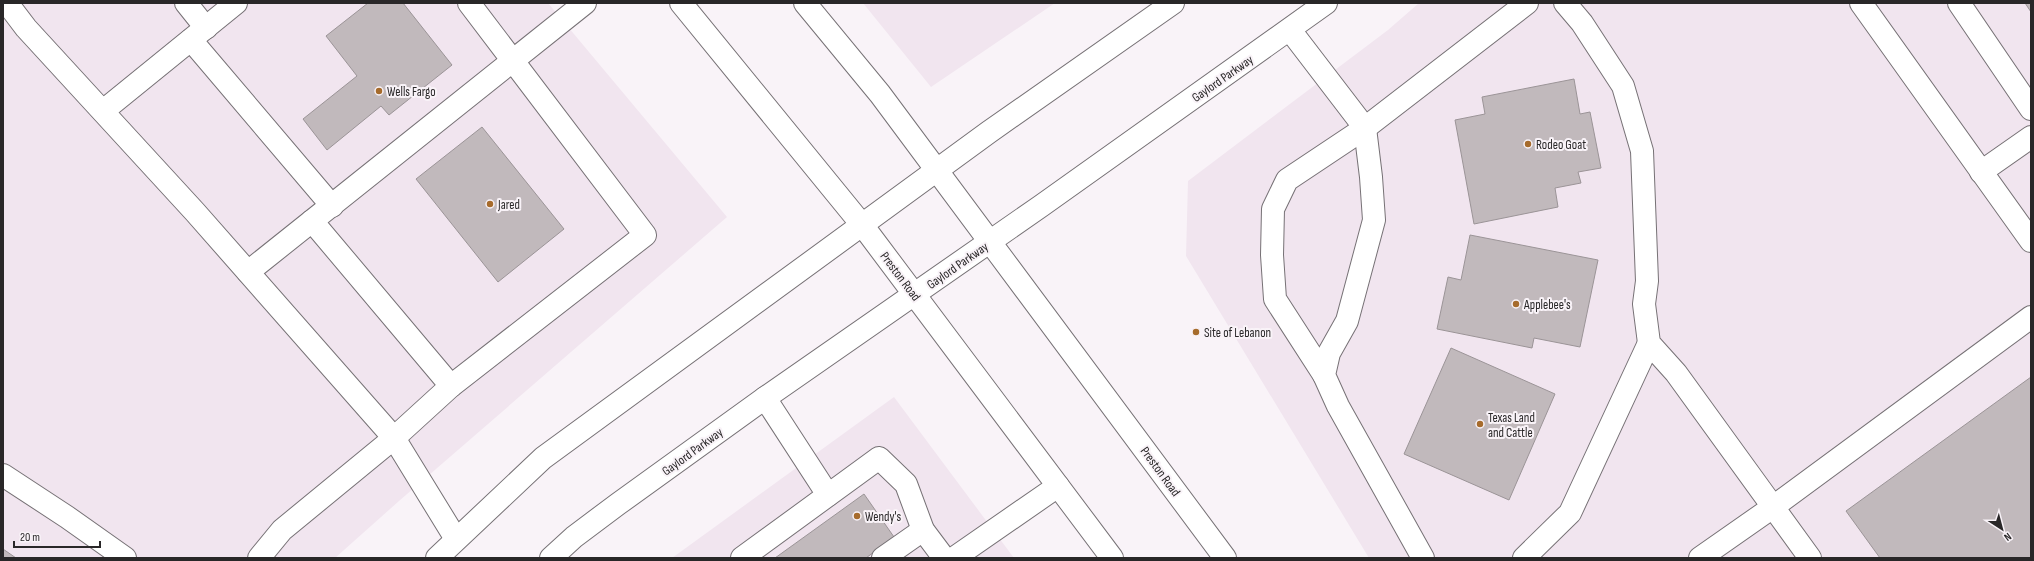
<svg xmlns="http://www.w3.org/2000/svg" width="2034" height="561" font-family="'Sofia Sans Condensed',sans-serif">
  <rect width="100%" height="100%" fill="#f9f3f8"/>
  <g fill="#f1e5ef">
    <path d="M3,3h545l179,214 -328,284 -64,57h-332z"/>
    <path d="M863,3h192l-124,84z"/>
    <path d="M1419,3h612v555h-662l-183,-302 2,-75 200,-151z"/>
    <path d="M894,397l120,161h-342z"/>
  </g>
  <g fill="#c1b9bc" stroke="#9b9497">
    <path d="M368,3h35l49,62 -63,50 -8,-9 -54,44 -24,-31 54,-43 -31,-40z"/>
    <path d="M2025,3h6v9z"/>
    <path d="M1574,79l6,35 10,-2 11,56 -23,4 3,11 -26,5 3,19 -84,17 -19,-104 30,-6 -3,-17z"/>
    <path d="M482,127l82,102 -66,53 -82,-103z"/>
    <path d="M1470,235l128,25 -18,87 -46,-9 -2,10 -95,-19 11,-52 13,3z"/>
    <path d="M1451,348l104,46 -46,106 -105,-46z"/>
    <path d="M2031,377v181h-151l-34,-47z"/>
    <path d="M864,494l30,43 -28,21h-91z"/>
    <path d="M3,549l13,9h-13z"/>
  </g>
  <g fill="none" stroke-linecap="round" stroke-linejoin="round">
    <g stroke="#767175" stroke-width="24">
      <g id="minor">
        <path d="M7,3l19,25 169,184 199,226 62,101"/>
        <path d="M186,3l20,25"/>
        <path d="M1565,3l17,20 41,63 19,65 5,130 -3,23 5,39 27,30 134,185"/>
        <path d="M1861,3l170,238"/>
        <path d="M1959,3l72,106"/>
        <path d="M1290,30l75,98 6,49 3,43 -27,101 -18,32 -5,22 14,31 85,152"/>
        <path d="M191,40l141,166"/>
        <path d="M103,111l133,-108"/>
        <path d="M1981,172l50,-35"/>
        <path d="M248,272l337,-269"/>
        <path d="M1324,375l-49,-76 -3,-44 1,-46 14,-29 78,-52 162,-125"/>
        <path d="M451,386l194,-151 -176,-232"/>
        <path d="M765,398l63,97"/>
        <path d="M3,475l64,42 58,41"/>
        <path d="M259,558l23,-28 112,-92 57,-52 -139,-165"/>
        <path d="M437,558l106,-100 446,-326 184,-129"/>
        <path d="M551,558l23,-21 44,-33 147,-106 276,-192 285,-203"/>
        <path d="M742,558l137,-100 27,26 17,46 21,28"/>
        <path d="M883,558l40,-28"/>
        <path d="M954,558l104,-72"/>
        <path d="M1524,558l46,-45 79,-170"/>
        <path d="M1700,558l73,-51 258,-190"/>
      </g>
    </g>
    <g stroke="#767175" stroke-width="24">
      <g id="major">
        <path d="M681,3l182,223 249,332"/>
        <path d="M805,3l75,91 345,464"/>
      </g>
    </g>
    <use href="#minor" stroke="#fff" stroke-width="22"/>
    <use href="#major" stroke="#fff" stroke-width="22"/>
  </g>
  <g fill="#a66b2c" stroke="#f9f3f8" stroke-width="1.5">
    <circle cx="379" cy="91" r="4"/>
    <circle cx="1528" cy="144" r="4"/>
    <circle cx="490" cy="204" r="4"/>
    <circle cx="1516" cy="304" r="4"/>
    <circle cx="1196" cy="332" r="4"/>
    <circle cx="1480" cy="424" r="4"/>
    <circle cx="857" cy="516" r="4"/>
  </g>
  <g text-anchor="middle" stroke-width="4" stroke-linejoin="round" paint-order="stroke">
    <g font-size="13" fill="#292728" stroke="#f9f3f8">
      <text transform="translate(1222 78) rotate(-35)" y="5">Gaylord Parkway</text>
      <text transform="translate(957 265) rotate(-35)" y="5">Gaylord Parkway</text>
      <text transform="translate(901 276) rotate(53)" y="5">Preston Road</text>
      <text transform="translate(692 451) rotate(-36)" y="5">Gaylord Parkway</text>
      <text transform="translate(1161 471) rotate(54)" y="5">Preston Road</text>
    </g>
    <g font-size="13" fill="#292728" stroke="#f9f3f8" text-anchor="start">
      <text x="387" y="96">Wells Fargo</text>
      <text x="1536" y="149">Rodeo Goat</text>
      <text x="498" y="209">Jared</text>
      <text x="1524" y="309">Applebee's</text>
      <text x="1204" y="337">Site of Lebanon</text>
      <text x="1488" y="422">Texas Land<tspan x="1488" dy="15">and Cattle</tspan></text>
      <text x="865" y="521">Wendy's</text>
    </g>
  </g>
  <rect width="2034" height="561" fill="none" stroke="#292728" stroke-width="8"/>
  <g transform="translate(2002 529) rotate(144)" stroke="#f9f3f8" stroke-width="3" paint-order="stroke">
  <path d="M0-3L7 15L0 10L-7 15Z" fill="#292728"/>
  <text y="-6" font-size="11" font-weight="bold" text-anchor="middle" fill="#292728">N</text>
  </g>
  <path d="M14 541v6h86v-6" fill="none" stroke="#292728" stroke-width="2"/>
  <text x="20" y="541" font-size="12" fill="#292728" stroke="#f9f3f8" stroke-width="3" paint-order="stroke">20 m</text>
</svg>
